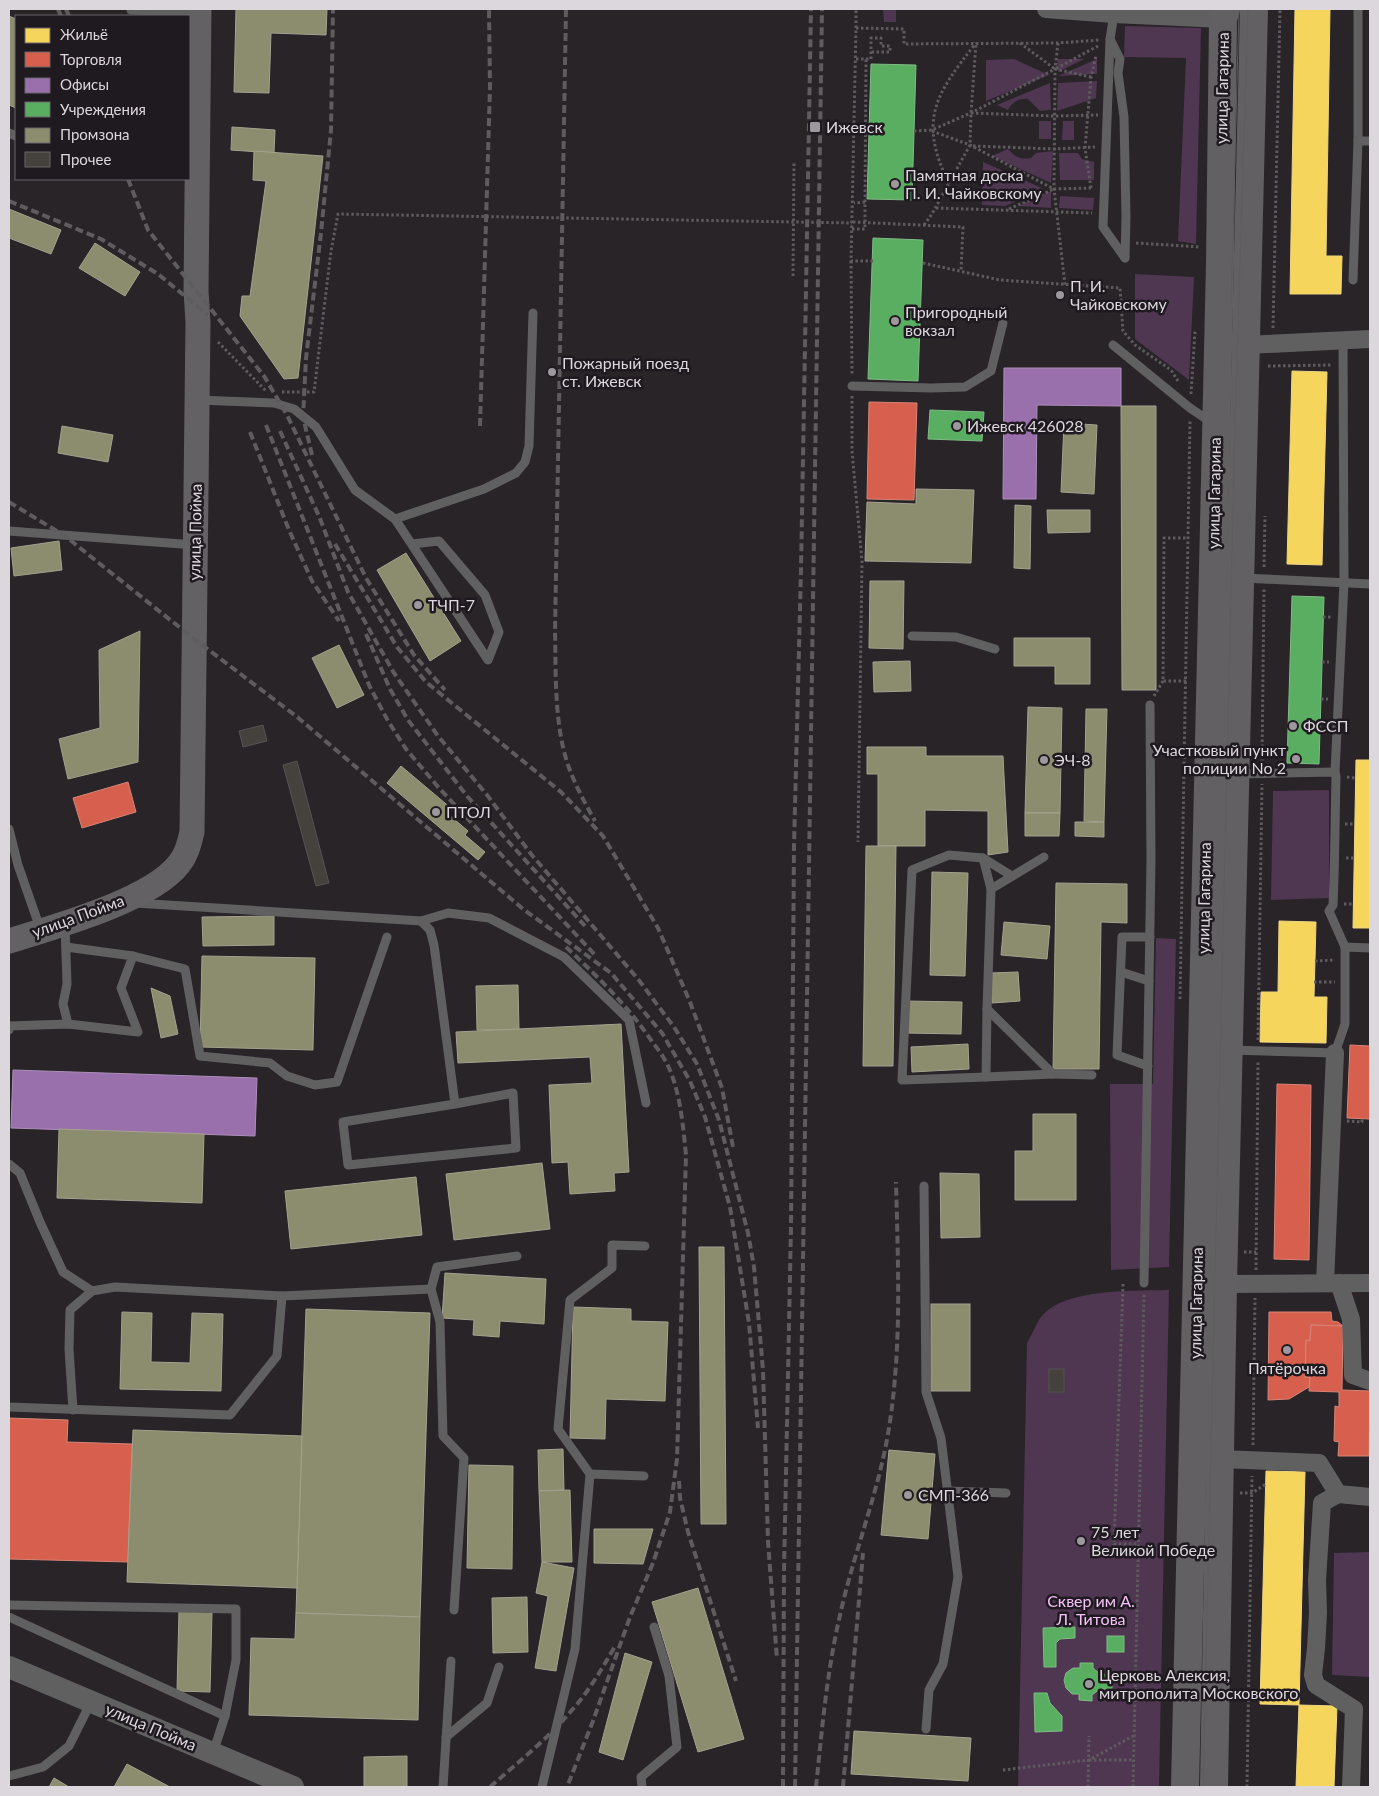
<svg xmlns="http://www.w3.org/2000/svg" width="1379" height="1796" font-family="Lato,sans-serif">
  <rect width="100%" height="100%" fill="#282428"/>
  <g fill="#4f3651">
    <path d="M883,9h13v13h-12z"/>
    <path d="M1125,26l76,2 -5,216 -18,-3 8,-183 -62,-1z"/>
    <path d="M1014,59l35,16 -63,26v-41z"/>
    <path d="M1057,59h27l-26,13z"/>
    <path d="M1097,59v15l-39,2z"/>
    <path d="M1097,81l-1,17 -39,13 1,-28z"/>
    <path d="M1050,83l1,27 -11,1 -12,-12c-9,-1 -16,3 -20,11l-11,-5z"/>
    <rect x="1039" y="121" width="12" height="18"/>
    <path d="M1063,121h11v19h-12z"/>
    <path d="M1008,149c7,8 12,11 23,9l5,-5 17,-2 -2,32 -59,-27z"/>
    <path d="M1059,153h19l4,6 12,3v18h-34z"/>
    <path d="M983,162l61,27 -39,17 -23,-1z"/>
    <path d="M1051,191v17l-33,-2z"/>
    <path d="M1060,196l34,2 -1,12 -34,-2z"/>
    <path d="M1135,274l59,3 -5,103 -54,-41z"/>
    <path d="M1329,790v108l-58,2 2,-109z"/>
    <path d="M1156,938l20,1 -7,328 -58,3 -1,-186h43z"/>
    <path d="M1169,1290l-10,497h-141l9,-444c5,-8 9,-20 15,-27 23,-28 93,-25 127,-26z"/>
    <path d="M1370,1552v125l-38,-2 2,-122z"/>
  </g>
  <g fill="#f6d55c" stroke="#eed682">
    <path d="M1295,9h35l-4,247h16l-1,38h-51z"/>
    <path d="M1292,371l35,1 -5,193 -35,-1z"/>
    <path d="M1356,760h14v168h-17z"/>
    <path d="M1279,921l37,1 -2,75h13l-1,46 -66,-1 1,-50h17z"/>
    <path d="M1266,1471l39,1 -6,233 -39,-1z"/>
    <path d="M1299,1705l38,1 -3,81h-38z"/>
  </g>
  <g fill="#d6604d" stroke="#d88478">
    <path d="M869,402l48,1 -3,97 -47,-1z"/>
    <path d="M128,782l8,30 -54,16 -9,-30z"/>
    <path d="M1350,1045l20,1v73l-23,-1z"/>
    <path d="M1277,1084l34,1 -2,175 -35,-1z"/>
    <path d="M1269,1312h62l1,9 6,1 5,4 -32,-1 -1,16 -4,-1 -1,37h5l-1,10 -20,12 -21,1z"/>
    <path d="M1311,1325l32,1 -1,64 28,1 -1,65h-31l1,-14 -5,-1 1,-35 4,1v-15l-30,-1 1,-14h-5l1,-37 4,1z"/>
    <path d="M9,1418l59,2 -1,22 65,2 -4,118 -119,-3z"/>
  </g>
  <g fill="#9970ab" stroke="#ad8fba">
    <path d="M1004,368h117v38l-84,-1 -1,94h-33z"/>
    <path d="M13,1070l244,8 -2,58 -244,-8z"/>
  </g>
  <g fill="#5aae61" stroke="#81ba86">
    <path d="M871,64l45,1 -4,135 -45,-1z"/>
    <path d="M873,238l50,2 -5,141 -50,-2z"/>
    <path d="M930,410l54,2 -2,29 -54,-2z"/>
    <path d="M1292,596l32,1 -5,167 -32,-1z"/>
    <path d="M1075,1627v11l-15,1 -4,4v24h-12l-1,-39z"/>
    <rect x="1107" y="1636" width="17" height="16"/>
    <path d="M1080,1663h13v5l7,6 12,1v14h-12l-8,6v6l-13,-1v-6h-7l-6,-6 -2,-8 2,-7 7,-5h7z"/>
    <path d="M1034,1693h13l3,10 12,13v15l-27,1z"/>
  </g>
  <g fill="#8c8c6e" stroke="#a4a28f">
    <path d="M236,9h91l-1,26 -55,-2 -2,60 -35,-1z"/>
    <path d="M9,16l7,3v89l-7,-3z"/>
    <path d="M232,127l43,3 -1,23 -43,-3z"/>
    <path d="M254,151l69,5 -25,222 -14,1 -44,-63 2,-20h8l16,-115 -13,-1z"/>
    <path d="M9,209l52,21 -10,24 -42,-16z"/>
    <path d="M95,243l45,29 -15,24 -46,-28z"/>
    <path d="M1121,406h35v284h-34z"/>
    <path d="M1064,423l33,2 -3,69 -33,-2z"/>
    <path d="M62,426l51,9 -5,27 -50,-9z"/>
    <path d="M916,489l58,1 -3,73 -106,-2 2,-59 49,2z"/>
    <path d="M1015,505l16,1 -1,63 -16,-1z"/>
    <path d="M1047,510h43v22l-42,1z"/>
    <path d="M59,541l3,29 -48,6 -3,-28z"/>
    <path d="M406,553l55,88 -31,20 -53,-91z"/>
    <path d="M870,581h34l-1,68 -34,-1z"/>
    <path d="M140,631l-2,131 -70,17 -9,-40 41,-11 -1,-78z"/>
    <path d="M1014,638h76v46h-35v-18h-41z"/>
    <path d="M339,645l25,50 -27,13 -25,-50z"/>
    <path d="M910,661l1,30 -37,1 -1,-30z"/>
    <path d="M1028,707l34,1 -2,105h-35z"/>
    <path d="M1086,709h21l-3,113 -20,-1z"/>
    <path d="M867,747h59v9h77l5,96 -20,3v-44l-63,-1v36h-47v-72h-11z"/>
    <path d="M401,766l51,43 -4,5 20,17 -3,4 20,17 -7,8 -91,-77z"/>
    <path d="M1025,813h35l-1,23h-34z"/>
    <path d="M1075,822h29v15l-29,-1z"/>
    <path d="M866,846h30l-3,220h-30z"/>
    <path d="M932,872l36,1 -3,103 -35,-1z"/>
    <path d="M1056,883l71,1v39l-26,-1 -2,147h-46z"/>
    <path d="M274,916v29l-71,1 -1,-29z"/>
    <path d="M1004,922l46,4 -3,33 -46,-4z"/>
    <path d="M202,956l113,2 -2,92 -113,-3z"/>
    <path d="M1018,972l2,29 -28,2 -2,-30z"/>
    <path d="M518,985l1,45h-42l-1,-44z"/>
    <path d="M151,988l19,8 8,38 -17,4z"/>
    <path d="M906,1001l56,1 -1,32 -55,-1z"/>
    <path d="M621,1024l8,148 -15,1 1,18 -45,3 -2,-32 -16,1 -3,-78 43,-2 -2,-26 -132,6 -2,-31z"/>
    <path d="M968,1044l1,25 -57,3 -1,-25z"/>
    <path d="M1033,1114h43v86h-61v-49h18z"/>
    <path d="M59,1129l145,5 -2,69 -145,-5z"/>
    <path d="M542,1163l8,66 -96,11 -8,-66z"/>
    <path d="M940,1173l39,1 1,63 -39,1z"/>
    <path d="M416,1177l6,58 -131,14 -6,-58z"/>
    <path d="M699,1247h25l2,277h-25z"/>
    <path d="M445,1273l101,6 -2,45 -44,-3 -1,16 -26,-2 1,-15 -32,-2z"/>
    <rect x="931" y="1304" width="39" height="87"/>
    <path d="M573,1307l58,2v12l37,1 -3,79 -59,-2 -1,40 -35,-1z"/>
    <path d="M306,1309l124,4 -10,304 -124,-4z"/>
    <path d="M122,1312l30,1 -1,49 39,1 2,-50 31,1 -2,77 -101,-2z"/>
    <path d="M133,1430l169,6 -5,152 -170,-6z"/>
    <path d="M563,1449l1,41 -25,1 -1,-41z"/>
    <path d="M889,1450l46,4 -7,85 -47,-4z"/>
    <path d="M469,1465l44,1 -1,103 -45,-1z"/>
    <path d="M570,1490l2,72h-30l-3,-71z"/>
    <path d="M594,1529h59l-10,35 -49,-1z"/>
    <path d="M542,1562l32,6 -18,103 -21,-3 13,-72 -12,-3z"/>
    <path d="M698,1588l46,151 -46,13 -46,-150z"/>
    <path d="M527,1597l1,55 -35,1 -1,-55z"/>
    <path d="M179,1611l33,1 -2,80 -33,-1z"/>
    <path d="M296,1613l124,4 -2,103 -169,-5 2,-77 44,1z"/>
    <path d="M625,1653l27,9 -29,98 -24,-8z"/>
    <path d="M854,1731l117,7 -3,43 -117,-7z"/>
    <path d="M407,1756v31h-43v-30z"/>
    <path d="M127,1764l43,23h-56z"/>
    <path d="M54,1778l15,9h-20z"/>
  </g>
  <g fill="#45423d" stroke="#555353">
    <path d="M263,725l4,16 -24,6 -4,-16z"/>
    <path d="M297,761l32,122 -13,3 -33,-121z"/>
    <rect x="1049" y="1369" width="15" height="23"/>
  </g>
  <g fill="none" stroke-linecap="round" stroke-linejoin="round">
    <g stroke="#5e5b5e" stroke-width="3" stroke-dasharray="2.5 2.5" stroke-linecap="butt">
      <path d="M856,28v-19"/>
      <path d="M1020,43l35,26 43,-23"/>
      <path d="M1058,43l-3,26 -1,120 11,96"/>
      <path d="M856,59h15v-21h10v8h9v6h-19"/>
      <path d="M971,113l83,3 44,-1"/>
      <path d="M855,128h14"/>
      <path d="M914,131l18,-1 39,-17 84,-44 36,8"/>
      <path d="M932,131l38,14 84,44 37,-1"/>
      <path d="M973,146l82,3 40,-2"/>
      <path d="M949,184c-31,-64 -14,-89 27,-141"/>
      <path d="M1091,188l-6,-40 6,-71 5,-21"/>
      <path d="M865,202l1,-143"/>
      <path d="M936,208l156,5"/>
      <path d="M1009,209l45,-20"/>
      <path d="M853,222l110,5 -2,44"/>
      <path d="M924,225l8,-11 38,-69 1,-32 5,-70"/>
      <path d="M852,229h13v-27l-11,1"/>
      <path d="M1136,243l64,4"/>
      <path d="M851,261l1,113"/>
      <path d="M873,261h-22l5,-233 48,1v15l154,-1 42,-3"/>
      <path d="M923,263l77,17 120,8 3,43 12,14 36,25 7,11"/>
      <path d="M793,276l1,-113"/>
      <path d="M1273,328l7,-319"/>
      <path d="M218,342l48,49"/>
      <path d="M1268,366l65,-1"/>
      <path d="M282,392h32l17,-141 7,-37 514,9"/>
      <path d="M1191,394l4,-63"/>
      <path d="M852,396v55l10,110 -4,281"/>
      <path d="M1264,567l1,-51"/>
      <path d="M1323,617h9"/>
      <path d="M1322,662h7"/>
      <path d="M1186,681h-23l1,-143h24"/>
      <path d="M1154,696l9,-15"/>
      <path d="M1321,699h7"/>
      <path d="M1262,762l2,-173"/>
      <path d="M1347,777l8,1"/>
      <path d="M1345,824h10"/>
      <path d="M1346,858h8"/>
      <path d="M1344,904h10"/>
      <path d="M1315,961l20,-1"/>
      <path d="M1314,982h21"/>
      <path d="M1180,999l10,-578"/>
      <path d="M1258,1040l4,-256"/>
      <path d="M1347,1121l15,1v-4"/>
      <path d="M1244,1252h12"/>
      <path d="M1256,1270l2,-209"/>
      <path d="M1123,1284l-9,260h24"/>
      <path d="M1253,1445l2,-147"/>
      <path d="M1240,1493h12l14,-9"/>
      <path d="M1089,1760h44"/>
      <path d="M1003,1770l86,-10 44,-24"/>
      <path d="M1088,1787l1,-51"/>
      <path d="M1133,1787l11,-493"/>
      <path d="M1247,1787l5,-311"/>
    </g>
    <g stroke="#616061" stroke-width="9">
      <path d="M131,9v1l68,2"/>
      <path d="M1358,9v132"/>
      <path d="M1114,14l-4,25 10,20 -2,14 6,44 2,100 -1,41"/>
      <path d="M1110,40l-7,187 22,31"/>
      <path d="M9,133l7,3"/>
      <path d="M1353,280l5,-139h12"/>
      <path d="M1113,345l77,63 21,14"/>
      <path d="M852,386l79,2 34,-1 26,-16 12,-48"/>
      <path d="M197,400l77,3 20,6 22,18 39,63 40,29 93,141 11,-28 -14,-37 -46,-54 -27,3"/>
      <path d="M395,519l89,-30 32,-16 9,-11 4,-16 4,-133"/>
      <path d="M9,531l186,14"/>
      <path d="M1243,578l127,6"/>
      <path d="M912,636l44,1 39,12"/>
      <path d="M1335,772l9,-190 -1,-242"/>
      <path d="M9,829l9,36 23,66"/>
      <path d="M1044,857l-53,32 -4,120 66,65 39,1"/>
      <path d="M983,858l8,31"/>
      <path d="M135,903l286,18 9,9 4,15 21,159 58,-11 3,55 -168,17 -5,-43 112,-18"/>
      <path d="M421,921l27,-8 41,5 75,39 65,63 17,83"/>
      <path d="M65,925l2,59 -4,20 5,20"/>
      <path d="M1345,947l25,1"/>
      <path d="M133,956l52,13 15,87 70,7 17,13 28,9 22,-3 50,-145"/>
      <path d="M1121,972l28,9"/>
      <path d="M987,1009l-1,68 -84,3 10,-210 37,-15 34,3 29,18"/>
      <path d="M9,1030v-4l59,-2 70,8 -17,-44 12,-32 -67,-9"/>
      <path d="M1231,1050l104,3 10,-29v-77l-16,-36 4,-6c2,-43 2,-86 3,-129l-1,-4 -96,2"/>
      <path d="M1148,1066l-31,-11 5,-118h28"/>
      <path d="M986,1077l67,-3"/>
      <path d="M9,1164l11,9 20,49 23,50 29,19"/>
      <path d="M924,1186l2,206 15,46 17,139 -15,87 -14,26 -3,39"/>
      <path d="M1144,1283l7,-422 -1,-156"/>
      <path d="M9,1407l221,8 47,-59 5,-60"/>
      <path d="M73,1410l-4,-61 1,-39 22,-19 23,-4 167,9 149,-7"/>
      <path d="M590,1474l-32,-45 12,-129 42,-32v-23l33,1"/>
      <path d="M947,1491l59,2"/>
      <path d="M9,1605l227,4v51l-11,56"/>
      <path d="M454,1610l10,-152 -21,-22 -3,-114 -9,-33 6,-22 80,-11"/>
      <path d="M9,1617l216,99 -12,37"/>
      <path d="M446,1737l41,-34 12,-36"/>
      <path d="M9,1776l34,-9 26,-21 22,-44"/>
      <path d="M443,1787l8,-126"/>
      <path d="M542,1787l33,-138 15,-175 54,2"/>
      <path d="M642,1787l-1,-10 36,-30 -8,-71 -15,-49"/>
    </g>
    <g stroke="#616061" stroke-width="18">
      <path d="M1046,9l68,5 109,5"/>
      <path d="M1247,345l123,-6"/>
      <path d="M1325,1283l10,-230"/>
      <path d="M1339,1283l12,36 2,56 17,6"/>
      <path d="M1223,1284l147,-1"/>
      <path d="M1220,1459l99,4 19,31 -16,9 -5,77 1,33 -2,35 -3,27 3,10 38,24 -3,78"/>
      <path d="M1338,1494l32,3"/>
    </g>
    <path stroke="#616061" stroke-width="22" d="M9,1667l284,120"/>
    <path stroke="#646164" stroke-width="25" d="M9,941c45,-14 141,-40 170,-77 8,-10 10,-20 13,-32l6,-510 -2,-31 3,-282"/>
    <g stroke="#636063" stroke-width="28">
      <path d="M1185,1787l35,-1524 3,-244 3,-10"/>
      <path d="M1214,1787l9,-503 31,-1275"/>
    </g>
    <g stroke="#5f5c5f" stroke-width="1">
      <path d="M1231,304l8,-295"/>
      <path d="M1203,1787l32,-1363 13,-415"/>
    </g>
    <g stroke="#5f5c5f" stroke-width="4" stroke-dasharray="8 4" stroke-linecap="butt">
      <path d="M58,9l3,7"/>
      <path d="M66,9l3,7"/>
      <path d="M566,9l-11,622c1,44 -1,92 13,134 7,20 17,38 27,56"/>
      <path d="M128,179l20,51 116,146 23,39 79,163 48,77 31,35"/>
      <path d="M9,201l92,38 57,35 50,41"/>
      <path d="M266,425l103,260 19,36 18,28 33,39 157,168"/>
      <path d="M480,426l10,-339 -1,-78"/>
      <path d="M280,431l39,85 29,76 46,81 44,63 49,59 44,59 107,125 36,48 23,37 22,56 29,113 6,34 9,103 5,172 9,117"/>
      <path d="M250,432l39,98 23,51 27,40"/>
      <path d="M312,455l-9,-38 3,-59 15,-125 10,-103 2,-121"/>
      <path d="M9,502l56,34 128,102 103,78 227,193 88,64 51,60 28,48 15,36 25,90 19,116 9,105"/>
      <path d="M335,544l62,103 29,35 135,110 42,44 55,92 32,74 32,86 11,59"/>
      <path d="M366,634l24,55 18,31 59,76 118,130"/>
      <path d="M566,947c31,29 61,58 85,93 5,7 11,14 15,22 14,26 17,63 20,93l-9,304 -7,53 -17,51 -23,54 -37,104 -26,66"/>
      <path d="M679,1481l1,17 8,34 48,149"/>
      <path d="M490,1787c27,-24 58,-48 82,-77 17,-19 30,-41 43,-64"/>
      <path d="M783,1787l1,-215 7,-345 3,-382 7,-275 10,-561"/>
      <path d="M795,1787l27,-1778"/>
      <path d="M816,1787c6,-58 11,-116 24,-172 14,-63 39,-124 49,-187 13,-82 9,-164 7,-246"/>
      <path d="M843,1787l20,-234"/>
    </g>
  </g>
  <g fill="#9d989d" stroke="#1f1920" stroke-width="2">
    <rect x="809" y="121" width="12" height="12" rx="2.5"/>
    <circle cx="895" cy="184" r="5"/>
    <circle cx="1060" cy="295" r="5"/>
    <circle cx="895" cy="321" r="5"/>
    <circle cx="552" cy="372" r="5"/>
    <circle cx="957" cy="426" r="5"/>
    <circle cx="418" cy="605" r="5"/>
    <circle cx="1293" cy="726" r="5"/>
    <circle cx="1296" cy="759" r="5"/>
    <circle cx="1044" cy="760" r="5"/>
    <circle cx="436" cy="812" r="5"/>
    <circle cx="1287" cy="1350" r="5"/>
    <circle cx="908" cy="1495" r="5"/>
    <circle cx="1081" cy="1541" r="5"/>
    <circle cx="1089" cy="1684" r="5"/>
  </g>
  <g text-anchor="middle" stroke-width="5" stroke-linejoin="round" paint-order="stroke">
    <g font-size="16" fill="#dcd7dc" stroke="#1f1920">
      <text transform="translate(1222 88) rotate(-89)" y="6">улица Гагарина</text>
      <text transform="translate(1214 493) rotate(-89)" y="6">улица Гагарина</text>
      <text transform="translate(195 532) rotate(-89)" y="6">улица Пойма</text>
      <text transform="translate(1204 898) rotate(-89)" y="6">улица Гагарина</text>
      <text transform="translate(78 916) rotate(-20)" y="6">улица Пойма</text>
      <text transform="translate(1196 1303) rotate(-89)" y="6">улица Гагарина</text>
      <text transform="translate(151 1727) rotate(23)" y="6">улица Пойма</text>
    </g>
    <g font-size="16" fill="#dcd7dc" stroke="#1f1920" text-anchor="start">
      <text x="826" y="133">Ижевск</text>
      <text x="905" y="181">Памятная доска<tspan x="905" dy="18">П. И. Чайковскому</tspan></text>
      <text x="1070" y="292">П. И.<tspan x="1070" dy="18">Чайковскому</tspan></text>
      <text x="905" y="318">Пригородный<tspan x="905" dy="18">вокзал</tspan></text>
      <text x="562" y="369">Пожарный поезд<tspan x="562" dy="18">ст. Ижевск</tspan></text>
      <text x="967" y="432">Ижевск 426028</text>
      <text x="428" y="611">ТЧП-7</text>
      <text x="1303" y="732">ФССП</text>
      <text x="1286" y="756" text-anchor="end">Участковый пункт<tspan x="1286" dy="18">полиции No 2</tspan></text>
      <text x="1054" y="766">ЭЧ-8</text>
      <text x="446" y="818">ПТОЛ</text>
      <text x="1287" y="1374" text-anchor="middle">Пятёрочка</text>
      <text x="918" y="1501">СМП-366</text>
      <text x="1091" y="1538">75 лет<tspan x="1091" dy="18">Великой Победе</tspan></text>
      <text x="1099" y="1681">Церковь Алексия,<tspan x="1099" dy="18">митрополита Московского</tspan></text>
    </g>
    <g font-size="16" fill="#f5c1f8" stroke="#1f1920">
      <text x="1091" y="1607">Сквер им А.<tspan x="1091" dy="18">Л. Титова</tspan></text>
    </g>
  </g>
  <rect width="1379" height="1796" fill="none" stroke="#dcd7dc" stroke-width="20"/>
  <rect x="15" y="15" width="175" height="165" fill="#1f1920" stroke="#6b656b"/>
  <rect x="25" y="28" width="25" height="15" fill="#f6d55c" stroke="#6b656b"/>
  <text x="60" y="40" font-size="15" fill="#dcd7dc">Жильё</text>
  <rect x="25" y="52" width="25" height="15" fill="#d6604d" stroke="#6b656b"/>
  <text x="60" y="65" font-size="15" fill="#dcd7dc">Торговля</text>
  <rect x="25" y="78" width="25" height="15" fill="#9970ab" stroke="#6b656b"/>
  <text x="60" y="90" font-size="15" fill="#dcd7dc">Офисы</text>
  <rect x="25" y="102" width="25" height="15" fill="#5aae61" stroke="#6b656b"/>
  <text x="60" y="115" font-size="15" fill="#dcd7dc">Учреждения</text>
  <rect x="25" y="128" width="25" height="15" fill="#8c8c6e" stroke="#6b656b"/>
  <text x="60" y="140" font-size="15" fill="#dcd7dc">Промзона</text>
  <rect x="25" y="152" width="25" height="15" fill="#45423d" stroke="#6b656b"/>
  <text x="60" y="165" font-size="15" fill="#dcd7dc">Прочее</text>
</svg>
